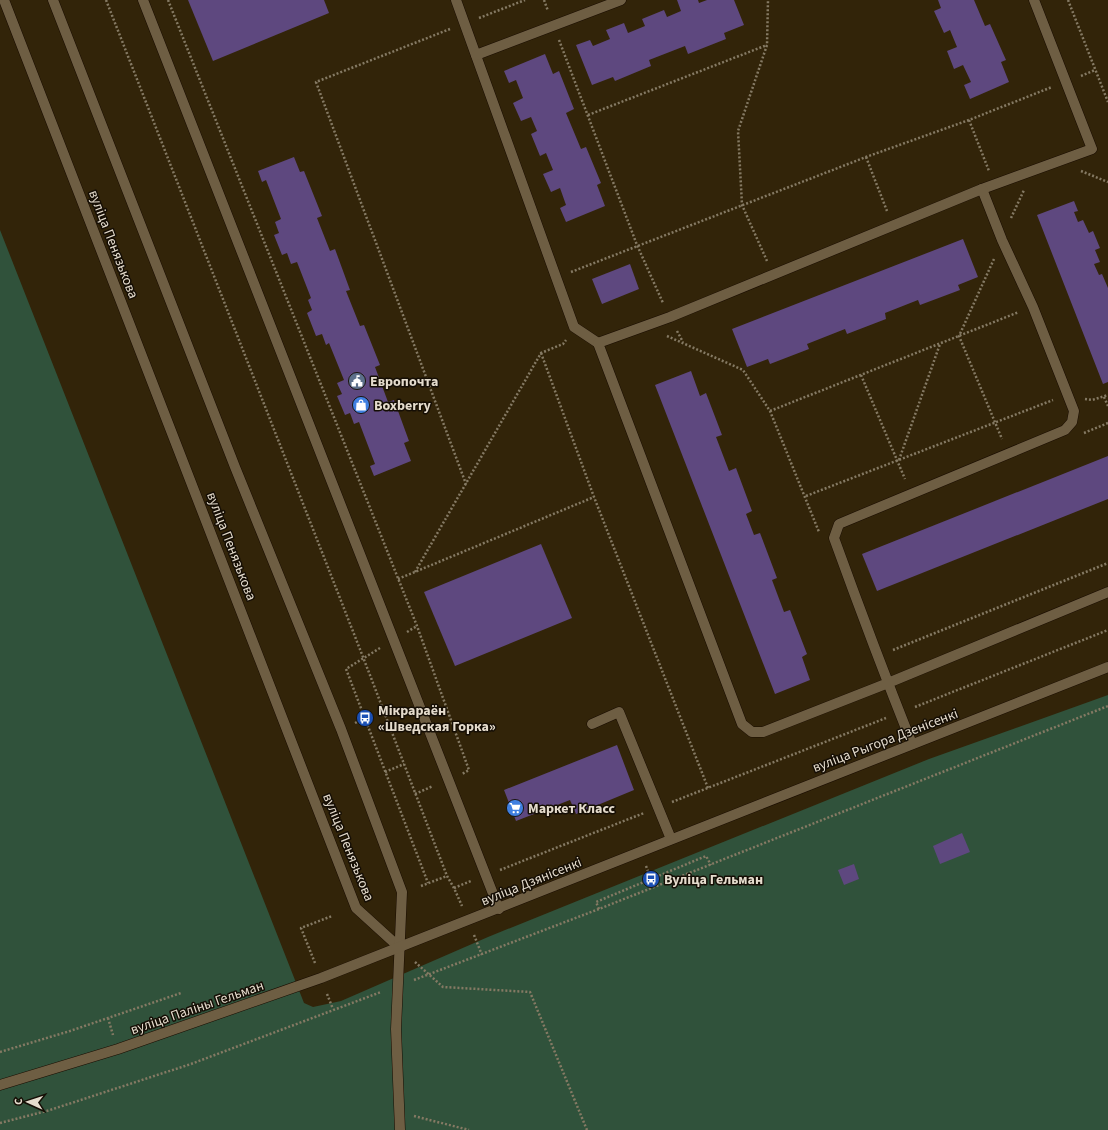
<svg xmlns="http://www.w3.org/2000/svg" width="1108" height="1130" font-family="'Source Sans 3',sans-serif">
  <rect width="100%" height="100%" fill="#322409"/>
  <path fill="#30523b" d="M0,230l304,773 9,4 28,-6 147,-64 441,-178 179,-64v435h-1108z"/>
  <g fill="#5e487f">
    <path d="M188,0h136l5,13 -116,48z"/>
    <path d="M677,0h21l1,3 8,-3h27l10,25 -20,8 2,6 -38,15 -3,-8 -36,14 2,6 -36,15 -2,-4 -21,8 -16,-40 14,-5 3,6 17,-7 -4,-9 18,-7 4,10 17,-7 -3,-7 22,-9 3,7 14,-6z"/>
    <path d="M938,0h36l11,26 5,-2 16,36 -5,2 8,20 -39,17 -6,-14 7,-3 -8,-17 -9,4 -7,-18 10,-4 -7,-17 -6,3 -10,-22 7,-3z"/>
    <path d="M545,54l8,20 6,-3 15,38 -8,4 15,36 5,-2 15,36 -4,2 8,21 -39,16 -6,-14 6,-3 -6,-17 -9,4 -8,-18 10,-4 -7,-17 -6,3 -9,-22 6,-3 -6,-14 -10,4 -8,-18 10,-5 -7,-18 -7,3 -5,-12z"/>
    <path d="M294,157l6,15 4,-1 18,45 -5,2 13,33 5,-2 15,41 -4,1 14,35 4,-1 16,40 -5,2 13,35 6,-2 15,41 -5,2 7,18 -37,15 -4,-10 5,-2 -16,-42 -5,2 -4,-11 -5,2 -8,-19 5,-2 -5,-11 7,-3 -15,-37 -3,2 -4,-11 -6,2 -9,-23 5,-3 -4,-10 3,-2 -14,-36 -6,2 -4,-11 -5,2 -8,-20 5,-2 -4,-11 6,-3 -15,-39 -4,2 -4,-11z"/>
    <path d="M1074,201l4,10 -4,1 4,10 5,-2 6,13 4,-2 7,17 -5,2 5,12 -6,2 5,11 3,-1 6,14v94l-5,2 -66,-169z"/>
    <path d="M963,239l15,38 -20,8 2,5 -40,15 -2,-5 -33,13 1,6 -39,15 -2,-5 -38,15 2,5 -39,15 -2,-5 -21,8 -15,-38z"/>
    <path d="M630,264l9,25 -37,15 -10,-25z"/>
    <path d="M691,371l9,25 6,-3 16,42 -6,2 13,34 7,-3 16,43 -6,3 8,21 6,-2 17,45 -5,2 12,32 6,-2 17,44 -5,3 8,23 -35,14 -120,-309z"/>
    <path d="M1108,456v43l-231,92 -15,-37z"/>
    <path d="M541,544l31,74 -117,48 -31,-74z"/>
    <path d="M617,745l17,45 -58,24 -6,-14 -54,21 -12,-31z"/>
    <path d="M962,833l8,19 -30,12 -7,-18z"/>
    <path d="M854,864l5,15 -15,6 -6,-15z"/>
  </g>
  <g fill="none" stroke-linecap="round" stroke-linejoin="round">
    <g stroke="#190c00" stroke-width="11">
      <g id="minor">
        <path d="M4,0l352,908 44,40"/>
        <path d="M53,0l182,467 106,262 61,163 -6,137 4,101"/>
        <path d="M143,0l356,909"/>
        <path d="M456,0l118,327 24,16"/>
        <path d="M476,55l145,-55"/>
        <path d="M982,189l110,-40 -58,-149"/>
        <path d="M592,724l27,-12 52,127"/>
        <path d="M912,744c-27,-68 -53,-137 -78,-206l5,-14 226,-94 7,-8 2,-11 -41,-104 -31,-67 -20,-51 -312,128 -72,26 144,381 10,8h11l115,-45 10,-4 220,-91"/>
        <path d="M0,1085l118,-36 203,-71 787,-311"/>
      </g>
    </g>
    <g stroke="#857a64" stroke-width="2.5" stroke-dasharray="2 2" stroke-linecap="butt">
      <path d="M106,0l257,657 84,219 7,12 8,18"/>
      <path d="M168,0l249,626 52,144 -7,4"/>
      <path d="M544,0l4,11"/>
      <path d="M1068,0l40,102"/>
      <path d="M479,18l46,-18"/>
      <path d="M450,29l-134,53 150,402"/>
      <path d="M559,40l78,205 26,58"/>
      <path d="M1081,76l14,-6"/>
      <path d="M588,115l179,-70"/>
      <path d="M969,120l20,51"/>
      <path d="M866,157l21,54"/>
      <path d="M1081,171l27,11"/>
      <path d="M1011,218l13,-28"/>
      <path d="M994,259l-35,77 43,103"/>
      <path d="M767,261l-25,-56 -4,-74 29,-86 1,-45"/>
      <path d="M571,272l295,-115 103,-37 83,-33"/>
      <path d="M677,331l6,11"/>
      <path d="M667,336l76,34 27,41 49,121"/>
      <path d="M541,353l53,144 114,291"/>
      <path d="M861,375l44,104"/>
      <path d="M1104,397l4,9"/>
      <path d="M1085,399l7,1 16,-5"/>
      <path d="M770,411l249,-99"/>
      <path d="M1084,433l24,-10"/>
      <path d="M899,460l41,-116"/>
      <path d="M806,496l247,-96"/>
      <path d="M415,572l126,-219 22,-9 3,-4"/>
      <path d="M398,579l196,-82"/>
      <path d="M407,632l10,-6"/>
      <path d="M380,648l-34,21 82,214"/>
      <path d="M893,650l215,-87"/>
      <path d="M915,707l193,-77"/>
      <path d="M355,723l10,-5"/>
      <path d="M385,772l19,-8"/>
      <path d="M415,794l18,-8"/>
      <path d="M672,802l214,-84"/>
      <path d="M646,866l5,13"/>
      <path d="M500,870l144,-57"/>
      <path d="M421,886l26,-10"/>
      <path d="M454,888l17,-7"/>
      <path d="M599,909l-3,-7 110,-46 5,9"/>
      <path d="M474,935l8,20"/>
      <path d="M415,962l28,25 87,5 57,138"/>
      <path d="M315,963l-14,-35 31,-12"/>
      <path d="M414,980l185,-71 509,-203"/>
      <path d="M327,994l6,15"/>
      <path d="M108,1018l5,17"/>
      <path d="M0,1052l70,-21 111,-38"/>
      <path d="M414,1116l55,14"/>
      <path d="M0,1123l50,-13 141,-46 190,-72"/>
    </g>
    <use href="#minor" stroke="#6e5e43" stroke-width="10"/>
  </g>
  <defs>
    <g id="civic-disc" transform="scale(0.9)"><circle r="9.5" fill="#5c6f8a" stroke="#150e05"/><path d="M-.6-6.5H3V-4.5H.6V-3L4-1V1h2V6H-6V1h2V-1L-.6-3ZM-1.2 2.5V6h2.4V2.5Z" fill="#fff"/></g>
    <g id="shop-disc" transform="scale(0.9)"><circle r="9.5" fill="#3f7fe0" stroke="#150e05"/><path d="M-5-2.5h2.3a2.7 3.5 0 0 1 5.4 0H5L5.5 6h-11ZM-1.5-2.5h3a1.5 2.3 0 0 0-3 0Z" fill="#fff"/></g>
    <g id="bus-disc" transform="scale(0.9)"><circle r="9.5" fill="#1a4fb4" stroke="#150e05"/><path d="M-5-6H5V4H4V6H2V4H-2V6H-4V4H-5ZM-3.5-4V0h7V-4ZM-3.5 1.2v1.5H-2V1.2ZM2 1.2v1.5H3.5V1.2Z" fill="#fff"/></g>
    <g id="supermarket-disc" transform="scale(0.9)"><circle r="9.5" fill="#3f7fe0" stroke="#150e05"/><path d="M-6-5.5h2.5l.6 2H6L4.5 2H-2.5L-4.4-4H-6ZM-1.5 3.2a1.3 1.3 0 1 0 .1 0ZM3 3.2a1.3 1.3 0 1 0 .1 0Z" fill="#fff"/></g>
  </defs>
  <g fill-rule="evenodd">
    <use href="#civic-disc" x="357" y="381"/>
    <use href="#shop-disc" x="361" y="405"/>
    <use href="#bus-disc" x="365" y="718"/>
    <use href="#supermarket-disc" x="515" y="808"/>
    <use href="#bus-disc" x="651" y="879"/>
  </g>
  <g text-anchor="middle" stroke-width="3" stroke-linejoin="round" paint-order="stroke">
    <g font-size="14" fill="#e5dccd" stroke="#150e05">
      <text transform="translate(114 244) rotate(69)" y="5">вуліца Пенязькова</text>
      <text transform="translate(232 546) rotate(69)" y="5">вуліца Пенязькова</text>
      <text transform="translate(885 740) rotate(-21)" y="5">вуліца Рыгора Дзенісенкі</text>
      <text transform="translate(349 847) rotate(68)" y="5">вуліца Пенязькова</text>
      <text transform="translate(531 881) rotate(-22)" y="5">вуліца Дзянісенкі</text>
      <text transform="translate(197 1007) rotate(-19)" y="5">вуліца Паліны Гельман</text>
    </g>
    <g font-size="14" font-weight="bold" fill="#e5dccd" stroke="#150e05" text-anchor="start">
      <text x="370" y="386">Европочта</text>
      <text x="374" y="410">Boxberry</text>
      <text x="378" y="715">Мікрараён<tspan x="378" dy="16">«Шведская Горка»</tspan></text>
      <text x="528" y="813">Маркет Класс</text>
      <text x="664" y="884">Вуліца Гельман</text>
    </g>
  </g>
  <g transform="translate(28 1102) rotate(273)" stroke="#150e05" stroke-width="3" paint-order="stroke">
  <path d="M0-3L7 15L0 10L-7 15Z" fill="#e5dccd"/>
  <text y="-6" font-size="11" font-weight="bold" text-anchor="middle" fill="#e5dccd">С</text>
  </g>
</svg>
